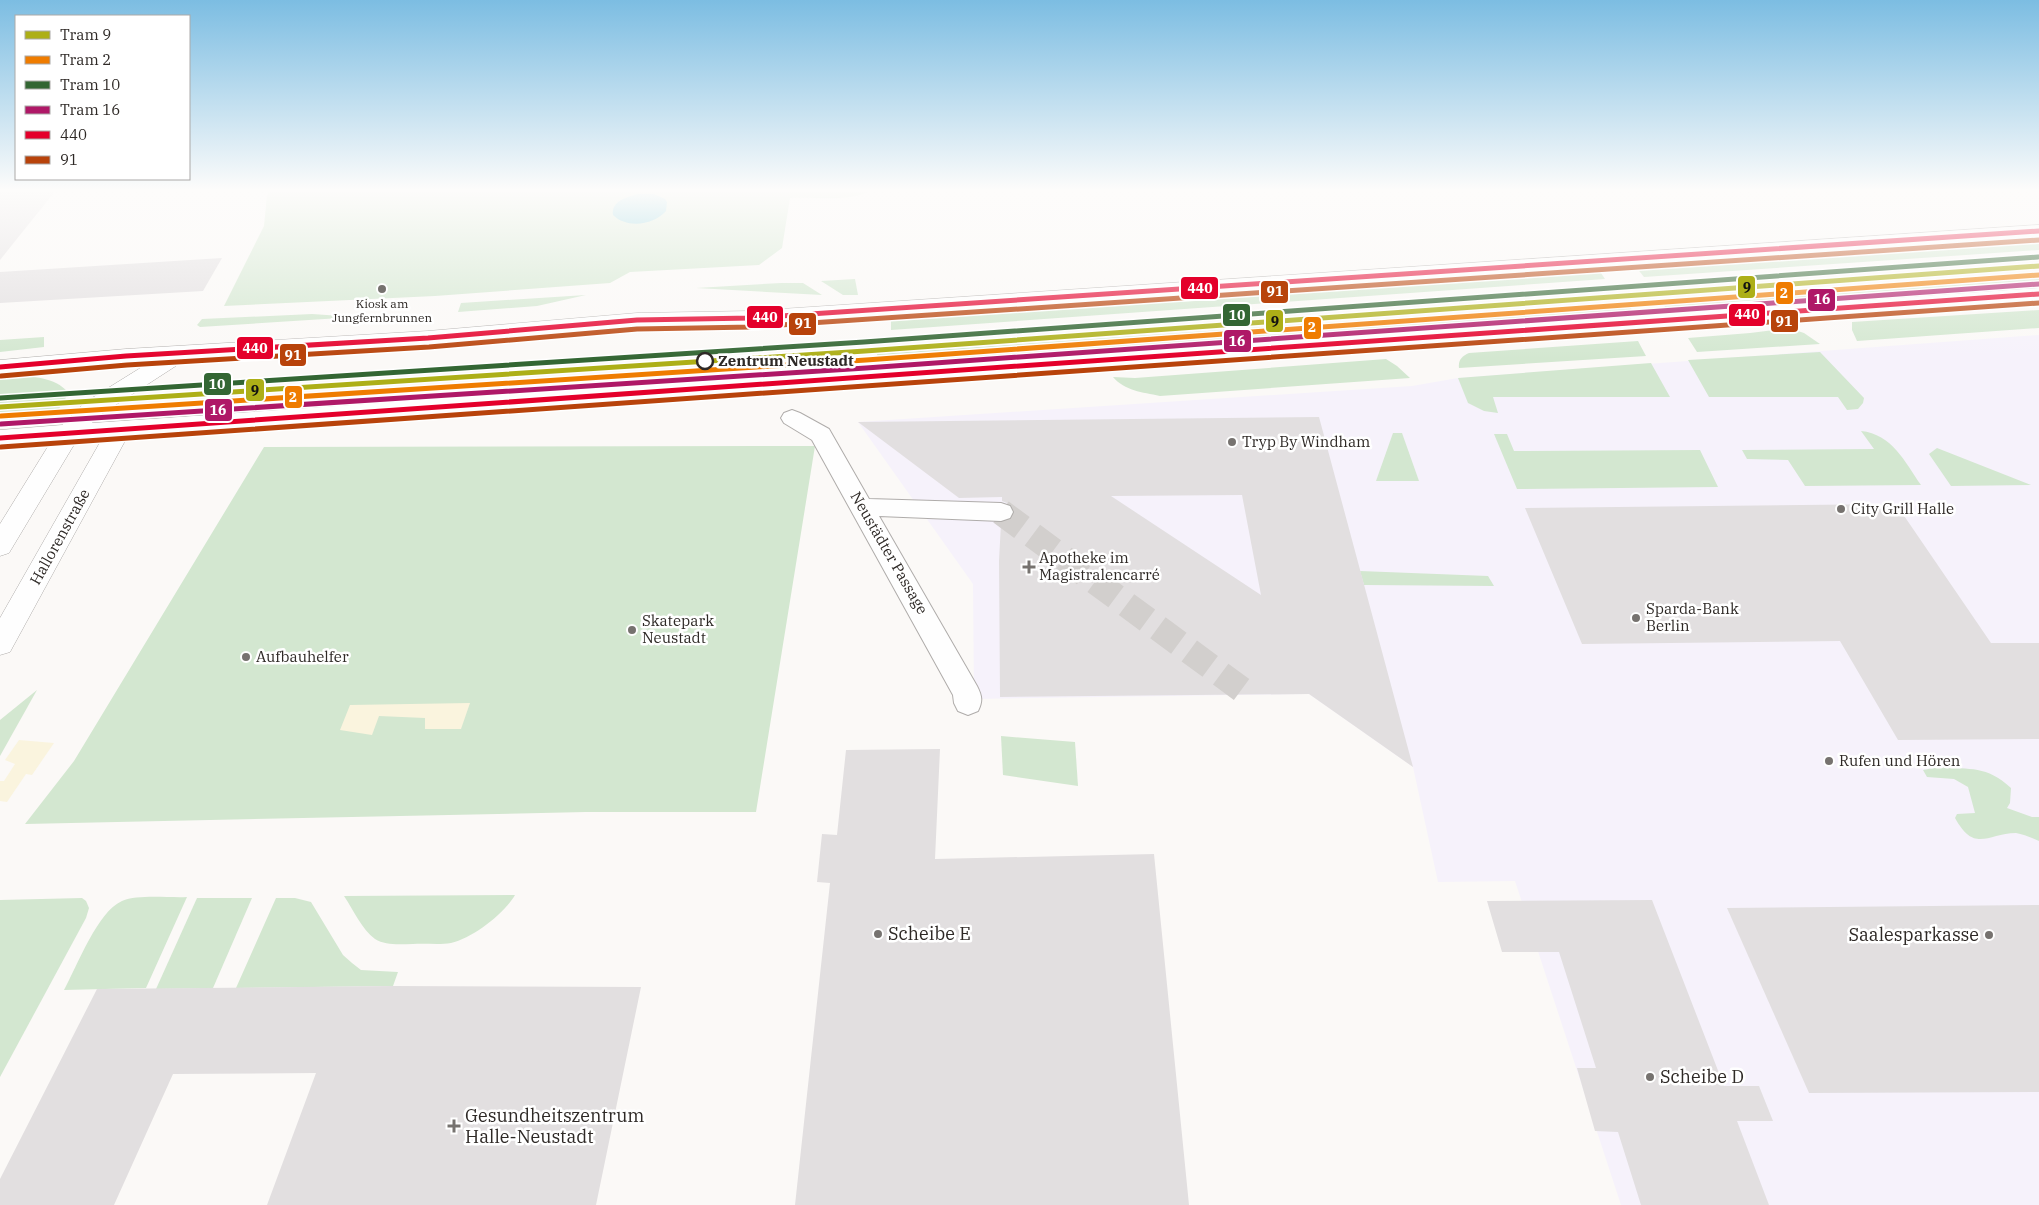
<svg xmlns="http://www.w3.org/2000/svg" width="2039" height="1205" font-family="'IBM Plex Serif',serif">
  <rect width="100%" height="100%" fill="#fbf9f7"/>
  <path fill="#f6f2fb" d="M2039,335v870h-418l-106,-324 -77,1 -25,-115 -104,-73 -335,5 -1,-115 -115,-162 554,-36 46,-8z"/>
  <g fill="#d3e7d0">
    <path d="M270,190h601c-17,12 -59,7 -81,8l-8,50 -23,17 -129,7 -20,11 -175,13 -211,10 40,-80 3,-31z"/>
    <path d="M2039,240v10l-395,27 -8,-10z"/>
    <path d="M1599,270l6,9 -714,51v-10z"/>
    <path d="M2039,272v10l-373,26 -7,-8z"/>
    <path d="M855,279l3,16h-15l-22,-14z"/>
    <path d="M781,283h22l19,12 -126,-7z"/>
    <path d="M586,295l-49,11 -79,6 3,-9z"/>
    <path d="M1626,302l8,10 -756,53 -1,-11z"/>
    <path d="M2039,310v18l-182,13 -5,-11v-8z"/>
    <path d="M312,314l44,3 -156,10 -3,-2 5,-6z"/>
    <path d="M1789,328l15,5 16,11 -123,8 -9,-14 62,-5z"/>
    <path d="M44,337v10l-44,5v-12z"/>
    <path d="M1638,341l8,15 -187,12c-1,-8 3,-12 10,-15z"/>
    <path d="M1820,352l44,46 -1,5 -5,6 -11,1 -9,-13h-129l-21,-37z"/>
    <path d="M1386,359l11,7 13,12 -250,18c-18,-4 -35,-5 -47,-19l22,1z"/>
    <path d="M1651,363l19,34h-177l5,16 -14,-2 -16,-8 -10,-25z"/>
    <path d="M0,376c22,0 52,-2 68,16 -10,32 -40,32 -68,34z"/>
    <path d="M1861,431c31,3 44,31 60,54l-116,1 -17,-26 -41,-1 -5,-9 132,-1z"/>
    <path d="M1393,433h9l17,48h-43z"/>
    <path d="M1494,434h13l7,17 186,-1 18,37 -201,2z"/>
    <path d="M815,446l-59,366h-170l-561,12 49,-63 190,-314z"/>
    <path d="M1937,448l94,37 -80,1 -22,-32z"/>
    <path d="M1360,571l128,5 6,10 -130,-1z"/>
    <path d="M37,690l-37,66v-36z"/>
    <path d="M1001,736l74,6 3,44 -75,-11z"/>
    <path d="M1940,767c31,3 46,-2 71,21l-1,15 -3,5 25,9h7v24c-7,-3 -16,-7 -23,-8 -28,0 -41,21 -61,-15l2,-4 18,-1 -7,-26 -14,-8 -27,-2 -4,-7z"/>
    <path d="M515,895c-11,19 -42,43 -64,48 -12,2 -26,0 -38,1 -12,0 -27,2 -38,-5 -13,-9 -22,-30 -31,-43z"/>
    <path d="M187,897l-41,91 -82,2c13,-24 34,-79 58,-89 16,-7 47,-3 65,-4z"/>
    <path d="M82,898l4,3 3,7 -3,10 -86,159v-177z"/>
    <path d="M197,898h55l-39,90 -57,1z"/>
    <path d="M276,898h19l16,4 32,53 9,8 9,7 37,2 -5,14 -157,2z"/>
  </g>
  <g fill="#faf4de">
    <path d="M470,703l-9,26h-36v-11l-46,-2 -7,19 -32,-5 10,-25z"/>
    <path d="M19,740l35,3 -22,32 -6,-1 -19,28 -7,-1v-20h4l11,-17 -10,-4z"/>
  </g>
  <path fill="#7acad9" d="M638,194h16l11,5 2,3 -1,9c-12,14 -39,18 -53,4 -2,-14 14,-18 25,-21z"/>
  <g fill="#e2dfe0" fill-rule="evenodd">
    <path d="M0,190h56l-56,70z"/>
    <path d="M222,258l-19,33 -203,12v-31z"/>
    <path d="M1319,417l94,350 -104,-73 -309,3 -1,-136 2,-38 11,-4 3,-6 -3,-8 -10,-4v-4l-43,1 -101,-76zM1242,495l19,100 -150,-99z"/>
    <path d="M1896,504l95,139h48v96l-141,1 -58,-99 -258,3 -57,-136z"/>
    <path d="M940,749l-5,110 219,-5 35,351h-394l35,-322 -13,-1 5,-48 15,1 9,-85z"/>
    <path d="M1652,900l72,186h35l14,35h-36l32,84h-128l-23,-73 -23,-1 -18,-63h19l-37,-116h-57l-15,-51z"/>
    <path d="M2039,905v187l-230,1 -82,-185z"/>
    <path d="M393,986l248,1 -45,218h-329l49,-132 -143,1 -59,131h-114v-26l97,-190z"/>
  </g>
  <g fill="none" stroke-linecap="round" stroke-linejoin="round">
    <path stroke="#d2cfcd" stroke-width="26" stroke-dasharray="26 13" stroke-linecap="butt" d="M1001,512l248,183"/>
    <g stroke="#afacaa" stroke-width="2">
      <path id="pedestrian" d="M792,410l8,3 29,16 40,70 132,4 9,3 3,6 -3,6 -9,3 -122,-5 98,170c5,10 6,15 1,25l-10,4 -10,-4 -4,-8 -1,-8 -141,-255 -28,-17 -3,-5 3,-5z"/>
    </g>
    <g stroke="#afacaa" stroke-width="1">
      <g id="tertiary">
        <path d="M119,422l9,2 3,6 -121,222 -10,3v-37l107,-188 3,-6z"/>
        <path d="M69,425l9,2 3,6 -72,120 -9,3v-32l60,-97z"/>
      </g>
    </g>
    <g stroke="#afacaa" stroke-width="1">
      <path id="secondary" d="M2039,225v12l-1288,88 -114,2 -209,18 -243,15 -85,55 -8,8 1947,-135v12l-2039,146v-16l62,-5 22,-22 66,-41 -150,12v-14l126,-11 302,-18 209,-18 114,-2z"/>
    </g>
    <use href="#pedestrian" fill="#fefefe" fill-rule="evenodd"/>
    <use href="#tertiary" fill="#fefefe" fill-rule="evenodd"/>
    <use href="#secondary" fill="#fefefe" fill-rule="evenodd"/>
    <g stroke="#fff" stroke-width="8">
      <g id="bus-1">
        <path d="M0,367l126,-11 302,-18 209,-18 114,-2 1288,-87"/>
        <path d="M0,438l2039,-144"/>
      </g>
    </g>
    <g stroke="#fff" stroke-width="8">
      <g id="bus-2">
        <path d="M1,376l126,-11 302,-18 208,-18 115,-2 1287,-87"/>
        <path d="M1,447l2038,-144"/>
      </g>
    </g>
    <use href="#bus-1" stroke="#e4002b" stroke-width="5"/>
    <use href="#bus-2" stroke="#b8430b" stroke-width="5"/>
    <g stroke="#fff" stroke-width="8">
      <path id="tram-1" d="M0,407l865,-56 1174,-85"/>
    </g>
    <g stroke="#fff" stroke-width="8">
      <path id="tram-2" d="M1,416l865,-56 1173,-85"/>
    </g>
    <g stroke="#fff" stroke-width="8">
      <path id="tram-3" d="M0,398l864,-56 1174,-85"/>
    </g>
    <g stroke="#fff" stroke-width="8">
      <path id="tram-4" d="M1,424l865,-56 1173,-84"/>
    </g>
    <use href="#tram-1" stroke="#adaf17" stroke-width="5"/>
    <use href="#tram-2" stroke="#ef7c00" stroke-width="5"/>
    <use href="#tram-3" stroke="#363" stroke-width="5"/>
    <use href="#tram-4" stroke="#af1867" stroke-width="5"/>
  </g>
  <linearGradient id="sky" x2="0" y2="1"><stop stop-color="#7cbde2"/><stop offset="0.53" stop-color="#fdfcfb"/><stop offset="1" stop-color="#fdfcfb" stop-opacity="0"/></linearGradient>
  <rect width="2039" height="359" fill="url(#sky)"/>
  <g fill="#76726f" stroke="#fff" stroke-width="2">
    <circle cx="382" cy="289" r="5"/>
    <circle cx="1232" cy="442" r="5"/>
    <circle cx="1841" cy="509" r="5"/>
    <path d="M1026.5 559.5h5v5h5v5h-5v5h-5v-5h-5v-5h5z"/>
    <circle cx="1636" cy="618" r="5"/>
    <circle cx="632" cy="630" r="5"/>
    <circle cx="246" cy="657" r="5"/>
    <circle cx="1829" cy="761" r="5"/>
    <circle cx="878" cy="934" r="5"/>
    <circle cx="1989" cy="935" r="5"/>
    <circle cx="1650" cy="1077" r="5"/>
    <path d="M451.5 1118.5h5v5h5v5h-5v5h-5v-5h-5v-5h5z"/>
  </g>
  <circle fill="#fff" stroke="#2e2926" stroke-width="2.5" cx="705" cy="361" r="8"/>
  <g text-anchor="middle" stroke-width="5" stroke-linejoin="round" paint-order="stroke">
    <g font-size="12" fill="#2e2926" stroke="#fff">
      <text x="382" y="308">Kiosk am<tspan x="382" dy="14">Jungfernbrunnen</tspan></text>
    </g>
    <g font-size="15" font-weight="bold" fill="#2e2926" stroke="#fff" text-anchor="start">
      <text x="718" y="366">Zentrum Neustadt</text>
    </g>
    <g font-size="15" fill="#2e2926" stroke="#fff" text-anchor="start">
      <text x="1242" y="447">Tryp By Windham</text>
      <text x="1851" y="514">City Grill Halle</text>
      <text x="1039" y="563">Apotheke im<tspan x="1039" dy="17">Magistralencarré</tspan></text>
      <text x="1646" y="614">Sparda-Bank<tspan x="1646" dy="17">Berlin</tspan></text>
      <text x="642" y="626">Skatepark<tspan x="642" dy="17">Neustadt</tspan></text>
      <text x="256" y="662">Aufbauhelfer</text>
      <text x="1839" y="766">Rufen und Hören</text>
    </g>
    <g font-size="15" fill="#2e2926" stroke="#fff">
      <text transform="translate(60 537) rotate(-61)" y="5">Hallorenstraße</text>
      <text transform="translate(889 553) rotate(60)" y="5">Neustädter Passage</text>
    </g>
    <g font-size="18" fill="#2e2926" stroke="#fff" text-anchor="start">
      <text x="888" y="940">Scheibe E</text>
      <text x="1979" y="941" text-anchor="end">Saalesparkasse</text>
      <text x="1660" y="1083">Scheibe D</text>
      <text x="465" y="1122">Gesundheitszentrum<tspan x="465" dy="21">Halle-Neustadt</tspan></text>
    </g>
  </g>
  <g stroke="#fff" stroke-width="2">
    <rect x="1737" y="275" width="19" height="24" rx="5" fill="#adaf17"/>
    <rect x="1180" y="276" width="39" height="24" rx="5" fill="#e4002b"/>
    <rect x="1260" y="280" width="29" height="24" rx="5" fill="#b8430b"/>
    <rect x="1775" y="281" width="19" height="24" rx="5" fill="#ef7c00"/>
    <rect x="1807" y="288" width="29" height="24" rx="5" fill="#af1867"/>
    <rect x="1728" y="303" width="38" height="24" rx="5" fill="#e4002b"/>
    <rect x="1222" y="303" width="29" height="24" rx="5" fill="#363"/>
    <rect x="746" y="305" width="38" height="24" rx="5" fill="#e4002b"/>
    <rect x="1770" y="309" width="29" height="24" rx="5" fill="#b8430b"/>
    <rect x="1265" y="309" width="19" height="24" rx="5" fill="#adaf17"/>
    <rect x="788" y="312" width="29" height="24" rx="5" fill="#b8430b"/>
    <rect x="1303" y="316" width="19" height="24" rx="5" fill="#ef7c00"/>
    <rect x="1223" y="329" width="29" height="24" rx="5" fill="#af1867"/>
    <rect x="236" y="336" width="38" height="24" rx="5" fill="#e4002b"/>
    <rect x="279" y="343" width="28" height="24" rx="5" fill="#b8430b"/>
    <rect x="203" y="372" width="29" height="24" rx="5" fill="#363"/>
    <rect x="245" y="378" width="20" height="24" rx="5" fill="#adaf17"/>
    <rect x="284" y="385" width="19" height="24" rx="5" fill="#ef7c00"/>
    <rect x="204" y="398" width="29" height="24" rx="5" fill="#af1867"/>
  </g>
  <g font-size="14" text-anchor="middle" font-weight="bold" fill="#fff">
    <text x="1200" y="293">440</text>
    <text x="1275" y="296">91</text>
    <text x="1784" y="298">2</text>
    <text x="1822" y="304">16</text>
    <text x="1747" y="319">440</text>
    <text x="1237" y="320">10</text>
    <text x="765" y="322">440</text>
    <text x="1784" y="326">91</text>
    <text x="803" y="328">91</text>
    <text x="1312" y="332">2</text>
    <text x="1237" y="346">16</text>
    <text x="255" y="353">440</text>
    <text x="293" y="360">91</text>
    <text x="217" y="389">10</text>
    <text x="293" y="402">2</text>
    <text x="218" y="415">16</text>
  </g>
  <g font-size="14" text-anchor="middle" font-weight="bold" fill="#111">
    <text x="1747" y="292">9</text>
    <text x="1275" y="326">9</text>
    <text x="255" y="395">9</text>
  </g>
  <rect x="15" y="15" width="175" height="165" fill="#ffffff" stroke="#aba9a8"/>
  <rect x="25" y="31" width="25" height="8" fill="#adaf17" stroke="#aba9a8"/>
  <text x="60" y="40" font-size="15" fill="#2e2926">Tram 9</text>
  <rect x="25" y="56" width="25" height="8" fill="#ef7c00" stroke="#aba9a8"/>
  <text x="60" y="65" font-size="15" fill="#2e2926">Tram 2</text>
  <rect x="25" y="81" width="25" height="8" fill="#336633" stroke="#aba9a8"/>
  <text x="60" y="90" font-size="15" fill="#2e2926">Tram 10</text>
  <rect x="25" y="106" width="25" height="8" fill="#af1867" stroke="#aba9a8"/>
  <text x="60" y="115" font-size="15" fill="#2e2926">Tram 16</text>
  <rect x="25" y="131" width="25" height="8" fill="#e4002b" stroke="#aba9a8"/>
  <text x="60" y="140" font-size="15" fill="#2e2926">440</text>
  <rect x="25" y="156" width="25" height="8" fill="#b8430b" stroke="#aba9a8"/>
  <text x="60" y="165" font-size="15" fill="#2e2926">91</text>
</svg>
